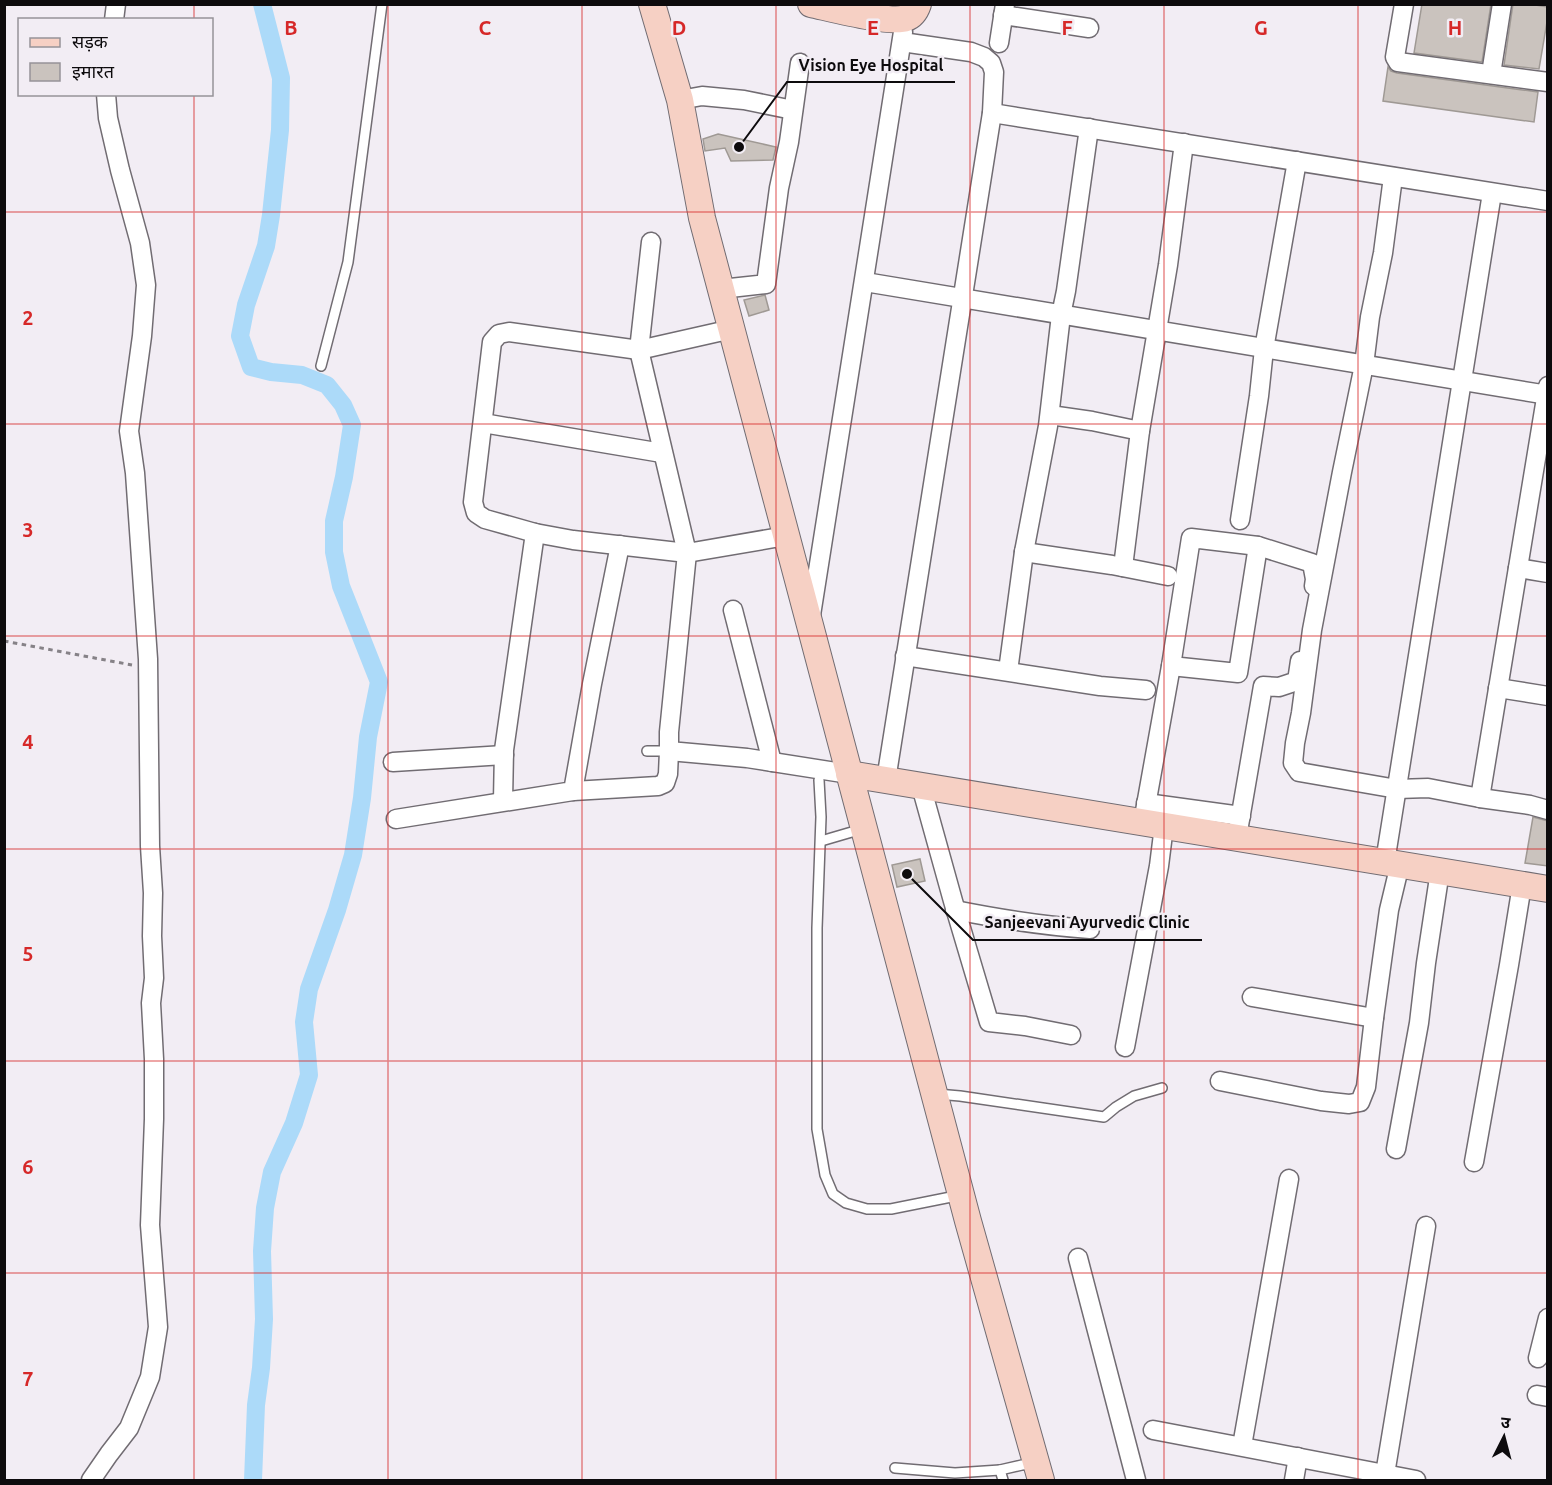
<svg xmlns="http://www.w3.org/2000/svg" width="1552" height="1485" font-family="Ubuntu,'Noto Sans Devanagari',sans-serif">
  <rect width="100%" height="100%" fill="#f2edf4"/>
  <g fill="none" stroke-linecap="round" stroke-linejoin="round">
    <path stroke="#acdaf9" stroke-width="18" d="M253,1480l3,-75 5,-37 3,-49 -2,-68 3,-43 7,-36 22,-49 15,-48 -5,-53 5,-33 28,-79 16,-55 9,-57 6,-61 11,-55 -38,-96 -7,-34v-31l10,-44 8,-52 -9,-20 -16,-20 -25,-10 -31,-3 -20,-5 -11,-31 6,-31 20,-59 5,-31 9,-85 1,-52 -19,-74"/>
  </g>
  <g fill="#cac3be" stroke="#9f9994" stroke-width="1.5">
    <path d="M1422,4h69l-9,58 -68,-9z"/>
    <path d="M1513,4h16l19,3v9l-9,53 -35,-4z"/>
    <path d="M1388,67l3,4 6,2 141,19 -4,30 -151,-21z"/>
    <path d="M718,134l58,13 -3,13 -42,1 -6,-13 -20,3 -2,-12z"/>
    <path d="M765,295l4,15 -20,6 -5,-16z"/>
    <path d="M1533,817l15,4v45l-23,-3z"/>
    <path d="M920,859l5,22 -28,6 -5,-22z"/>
  </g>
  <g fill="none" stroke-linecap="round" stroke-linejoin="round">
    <g stroke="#716c72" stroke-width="12">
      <g id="lane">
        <path d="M321,366l27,-104 34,-258"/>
        <path d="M647,751h22"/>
        <path d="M819,780l2,37 -4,111v201l8,46 8,19 13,9 21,6h24l70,-14"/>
        <path d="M821,841l41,-12"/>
        <path d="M937,1094l23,2 144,21 12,-10 18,-11 28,-8"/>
        <path d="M895,1468l60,5 45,-3"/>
        <path d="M1003,1480l-3,-10 22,-5 12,-1"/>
      </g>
    </g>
    <g stroke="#716c72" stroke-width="21">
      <g id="street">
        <path d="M1404,4l-9,53 3,5 150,20"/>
        <path d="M1003,15l86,13"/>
        <path d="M114,20l2,-16"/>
        <path d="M999,43l6,-39"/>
        <path d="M1491,74l11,-70"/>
        <path d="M680,100l22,-4 42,4 49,10"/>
        <path d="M992,113l556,88"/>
        <path d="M1393,177l-10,76 -13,64 -6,48 -22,107 -30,158 -11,83 -6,30 -2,20 6,9 98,17 31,-1 52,10 50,7 18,5"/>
        <path d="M651,242l-12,108 48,203 99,-17"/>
        <path d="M865,282l683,113"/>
        <path d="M721,289l45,-5 13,-96 10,-46 11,-79"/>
        <path d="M732,329l-93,21 -130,-18 -10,2 -7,8 -19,160 3,11 9,6 50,14 38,7 114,13 -18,179v19l78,7 102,16"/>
        <path d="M1050,415l42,6 48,10"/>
        <path d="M483,423l179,30"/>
        <path d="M1240,520l19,-124 5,-47 33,-188"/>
        <path d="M1024,552l88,13 56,11"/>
        <path d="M1123,567l17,-136 28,-166 16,-122"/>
        <path d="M1518,568l30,5"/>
        <path d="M733,610l39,152"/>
        <path d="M811,615l92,-583"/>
        <path d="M905,656l195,30 46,4"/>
        <path d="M1171,666l67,7 20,-127"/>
        <path d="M1008,671l16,-119 24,-126 13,-111 5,-24 23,-163"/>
        <path d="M1498,688l50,8"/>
        <path d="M393,762l111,-7"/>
        <path d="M886,780l106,-667 2,-41 -3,-9 -7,-6 -13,-5 -69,-10"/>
        <path d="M921,786l32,115 36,121 36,4 46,9"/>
        <path d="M573,791l85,-5 7,-3 3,-9 1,-23"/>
        <path d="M1480,798l68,-412"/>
        <path d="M503,801l1,-51 31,-217"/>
        <path d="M1146,803l95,13"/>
        <path d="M396,819l177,-28 19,-107 28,-139"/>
        <path d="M1143,822l28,-156 20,-128 67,8 54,17 3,16 -1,7"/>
        <path d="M1237,837l26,-151 16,1 18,-6 3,-20"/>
        <path d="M1385,862l107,-669"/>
        <path d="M955,910c45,9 89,16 135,19"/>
        <path d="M1252,997l122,21"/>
        <path d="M1125,1047l34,-181 5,-40"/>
        <path d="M1220,1081l101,20 28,3 11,-2 6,-15 8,-69 15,-108 11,-46"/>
        <path d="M1396,1149l23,-126 7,-60 14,-92"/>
        <path d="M1474,1162l35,-197 13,-80"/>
        <path d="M1078,1258l58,222"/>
        <path d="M1538,1358l10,-40"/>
        <path d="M1537,1395l11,2"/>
        <path d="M1153,1430l263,50"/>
        <path d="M1242,1446l47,-267"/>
        <path d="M1385,1474l41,-248"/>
        <path d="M91,1480l18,-26 20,-26 21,-51 8,-50 -8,-102 4,-106v-60l-3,-56 3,-25 -2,-42 1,-43 -3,-47 -2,-187 -13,-186 -6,-42 13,-95 4,-51 -6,-42 -20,-73 -12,-52 -2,-24"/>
        <path d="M1294,1480l4,-23"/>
      </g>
    </g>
    <g stroke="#716c72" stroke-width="28">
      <g id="secondary">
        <path d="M652,4l28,96 22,118 266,1003 73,259"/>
        <path d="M811,4c19,4 79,20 95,14 6,-2 10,-8 12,-14"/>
        <path d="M849,774l699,115"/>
      </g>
    </g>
    <path stroke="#868287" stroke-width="3" stroke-dasharray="4.5 4.5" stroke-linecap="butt" d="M4,641l128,24"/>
    <use href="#lane" stroke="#fff" stroke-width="9"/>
    <use href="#street" stroke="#fff" stroke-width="18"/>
    <use href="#secondary" stroke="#f6d0c4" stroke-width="26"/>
  </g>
  <path fill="none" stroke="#d62828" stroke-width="1.5" stroke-opacity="0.55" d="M194,4v16M388,4v1476M582,4v1476M776,4v1476M970,4v1476M1164,4v1476M1358,4v1476M194,94v1386M4,212h1544M4,424h1544M4,636h1544M4,849h1544M4,1061h1544M4,1273h1544"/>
  <g font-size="20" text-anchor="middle" font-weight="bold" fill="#d62828" stroke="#f2edf4" stroke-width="5" stroke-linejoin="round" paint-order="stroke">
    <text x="291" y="35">B</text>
    <text x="485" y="35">C</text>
    <text x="679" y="35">D</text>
    <text x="873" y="35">E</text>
    <text x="1067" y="35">F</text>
    <text x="1261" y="35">G</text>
    <text x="1455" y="35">H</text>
    <text x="28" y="325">2</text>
    <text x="28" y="537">3</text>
    <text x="28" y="749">4</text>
    <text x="28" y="961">5</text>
    <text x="28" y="1174">6</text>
    <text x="28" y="1386">7</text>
  </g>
  <path fill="none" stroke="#0d0b0d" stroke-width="2" d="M739 147L787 82H955M907 874L973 940H1202"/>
  <g fill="#0d0b0d" stroke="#f2edf4" stroke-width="2">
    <circle cx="739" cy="147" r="6"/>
    <circle cx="907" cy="874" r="6"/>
  </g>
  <g font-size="16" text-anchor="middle" font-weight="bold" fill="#0d0b0d" stroke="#f2edf4" stroke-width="5" stroke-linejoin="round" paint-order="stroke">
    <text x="871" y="71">Vision Eye Hospital</text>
    <text x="1087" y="928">Sanjeevani Ayurvedic Clinic</text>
  </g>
  <rect width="1552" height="1485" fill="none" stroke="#0d0b0d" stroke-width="12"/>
  <rect x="18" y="18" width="195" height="78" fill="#f2edf4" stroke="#969398" stroke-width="1.5"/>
  <rect x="30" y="38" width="30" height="9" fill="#f6d0c4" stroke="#969398" stroke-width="1.5"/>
  <text x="72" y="48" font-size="18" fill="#0d0b0d">सड़क</text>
  <rect x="30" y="63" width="30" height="18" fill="#cac3be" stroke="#969398" stroke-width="1.5"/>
  <text x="72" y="78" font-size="18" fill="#0d0b0d">इमारत</text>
  <g transform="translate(1504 1437) rotate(6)" stroke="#f2edf4" stroke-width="4.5" paint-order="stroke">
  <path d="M0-4.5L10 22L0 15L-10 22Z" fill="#0d0b0d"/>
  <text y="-9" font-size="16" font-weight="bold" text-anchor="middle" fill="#0d0b0d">उ</text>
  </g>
</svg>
